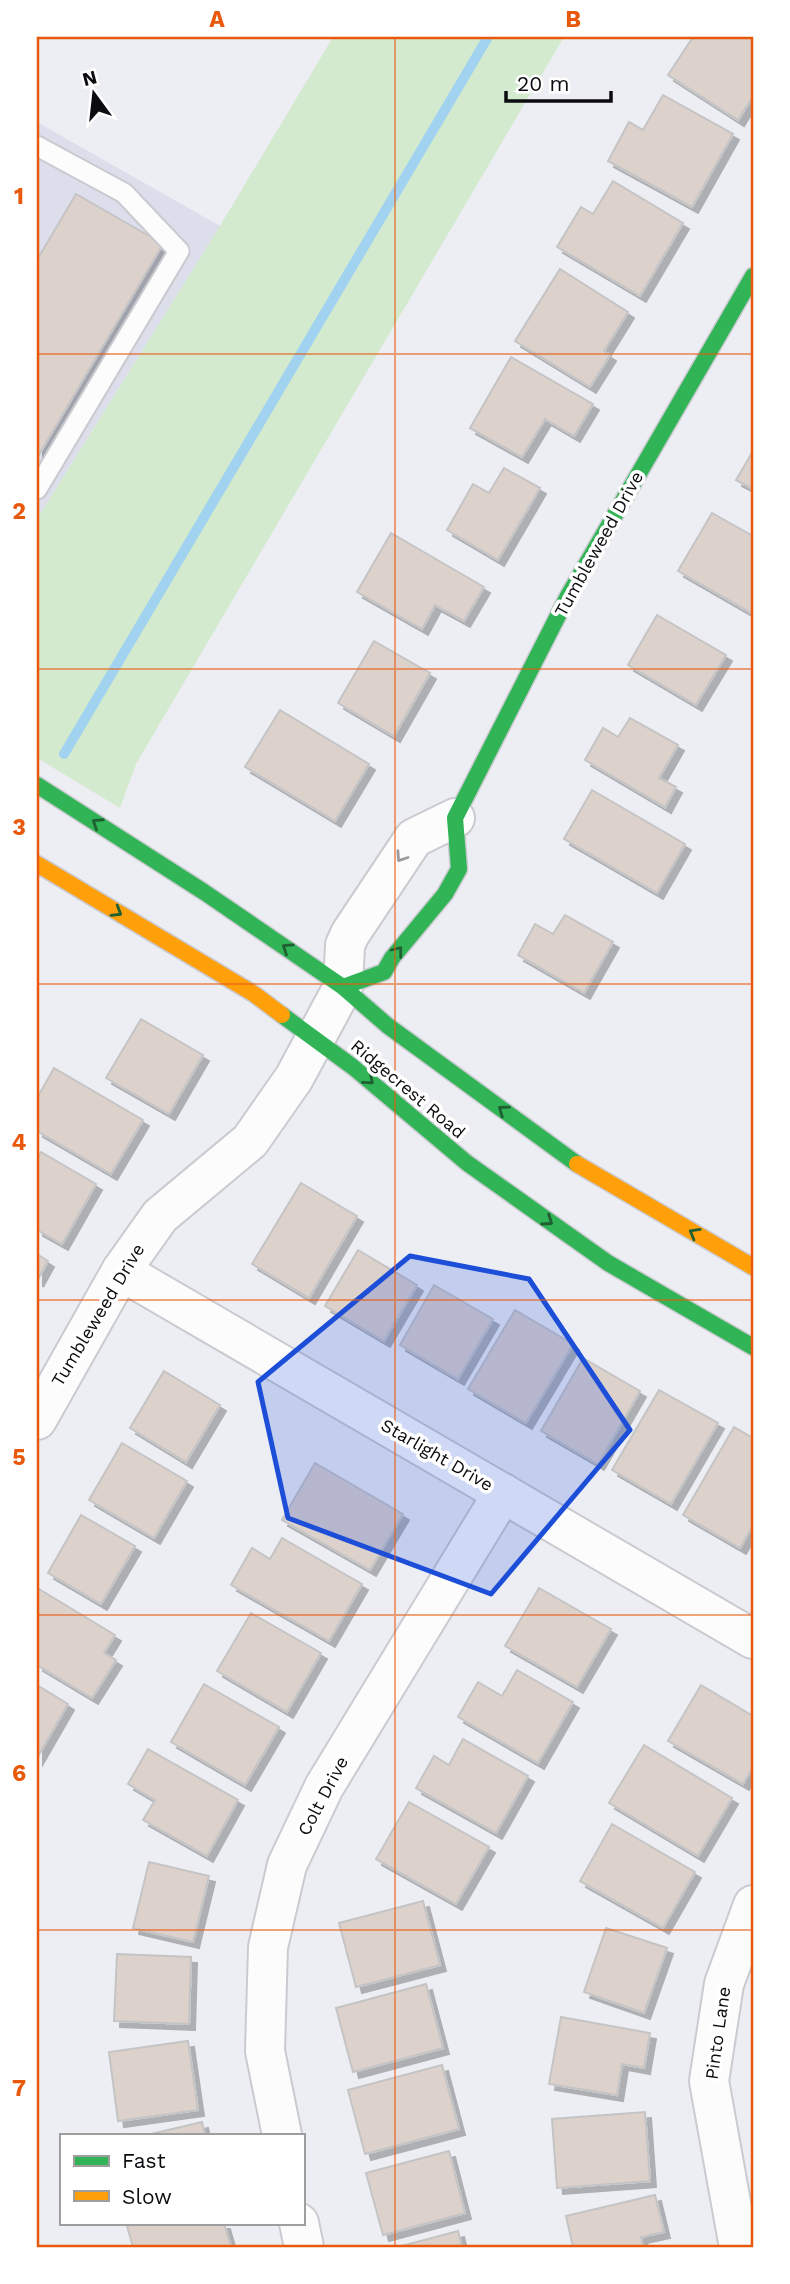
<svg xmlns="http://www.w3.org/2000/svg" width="790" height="2284" font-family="'Work Sans',sans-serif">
  <defs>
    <filter id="shadow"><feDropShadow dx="6" dy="6" stdDeviation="0" flood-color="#0004"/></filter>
  </defs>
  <rect width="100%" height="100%" fill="#edeef4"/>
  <path fill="#dcdeeb" d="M37,122l183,104 -183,293z"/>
  <path fill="#d3eace" d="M333,37h231l-428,727 -16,44 -83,-50v-239l183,-293z"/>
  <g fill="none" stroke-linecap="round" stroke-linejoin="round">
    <path stroke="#a1d3f0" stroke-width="10" d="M64,754l424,-717"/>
  </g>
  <g fill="#ddd1cc" stroke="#c5c4c5" stroke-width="2" filter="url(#shadow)">
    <path d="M693,37h60v59l-15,24 -70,-45z"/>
    <path d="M663,95l70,39 -41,73 -84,-46 21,-39 14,8z"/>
    <path d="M613,181l70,42 -43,73 -83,-49 24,-40 12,7z"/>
    <path d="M76,194l87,50 -126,214v-198z"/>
    <path d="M560,269l68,43 -24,39 6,4 -20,32 -75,-46z"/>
    <path d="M511,357l82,47 -19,32 -29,-17 -23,38 -52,-29z"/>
    <path d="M753,451v38l-17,-9z"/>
    <path d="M504,468l36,20 -42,72 -51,-30 26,-46 16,9z"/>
    <path d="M712,513l41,23v78l-75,-43z"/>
    <path d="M391,533l93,54 -20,34 -29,-16 -13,24 -65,-37z"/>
    <path d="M657,615l69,40 -30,50 -68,-40z"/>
    <path d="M374,641l56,32 -36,63 -56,-33z"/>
    <path d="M280,710l89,54 -34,57 -90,-54z"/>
    <path d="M630,718l48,27 -19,33 17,9 -11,20 -80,-47 18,-32 15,9z"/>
    <path d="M592,790l93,54 -28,49 -93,-54z"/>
    <path d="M565,915l48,27 -29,51 -66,-38 17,-31 18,10z"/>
    <path d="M141,1019l62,36 -34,59 -63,-36z"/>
    <path d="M54,1068l89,52 -32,54 -74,-43v-33z"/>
    <path d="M41,1152l55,32 -34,60 -25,-14v-71z"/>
    <path d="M301,1183l56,33 -48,82 -57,-34z"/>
    <path d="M358,1250l59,35 -33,56 -59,-35z"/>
    <path d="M37,1254l11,7 -11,20z"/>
    <path d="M434,1285l59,34 -35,60 -58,-34z"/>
    <path d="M515,1310l58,34 -47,79 -58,-34z"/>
    <path d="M583,1358l57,33 -42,73 -57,-33z"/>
    <path d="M164,1371l56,34 -34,57 -56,-34z"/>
    <path d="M659,1390l59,33 -47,81 -59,-34z"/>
    <path d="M734,1427l19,11v87l-13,23 -57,-33z"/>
    <path d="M122,1443l65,38 -33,57 -65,-38z"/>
    <path d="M315,1463l88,51 -33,56 -88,-50z"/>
    <path d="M81,1515l54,31 -34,58 -53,-31z"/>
    <path d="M282,1538l80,46 -33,57 -98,-56 21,-37 18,11z"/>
    <path d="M539,1588l72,41 -34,58 -72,-41z"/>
    <path d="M39,1589l76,46 -11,18 12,7 -24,38 -55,-33v-72z"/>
    <path d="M251,1613l70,40 -34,59 -70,-41z"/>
    <path d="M517,1670l56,32 -35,61 -80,-46 20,-35 24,14z"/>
    <path d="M204,1684l75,43 -34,58 -74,-43z"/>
    <path d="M37,1685l31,19 -31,54z"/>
    <path d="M701,1685l52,31v51l-10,17 -75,-43z"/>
    <path d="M463,1739l65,37 -32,57 -80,-45 18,-32 15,9z"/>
    <path d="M644,1745l88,53 -34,58 -89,-53z"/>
    <path d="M148,1749l90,51 -31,56 -64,-36 12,-20 -27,-16z"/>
    <path d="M409,1802l80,45 -33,57 -80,-45z"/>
    <path d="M612,1824l83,48 -32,56 -83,-47z"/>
    <path d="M149,1862l60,14 -16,66 -60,-14z"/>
    <path d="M423,1901l17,64 -84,22 -17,-64z"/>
    <path d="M606,1928l61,20 -23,65 -60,-21z"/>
    <path d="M117,1954l74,3 -2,67 -75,-3z"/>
    <path d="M426,1984l17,64 -90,24 -17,-64z"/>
    <path d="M561,2017l89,16 -6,35 -22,-4 -5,31 -68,-11z"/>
    <path d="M188,2041l10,69 -80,11 -9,-69z"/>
    <path d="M442,2065l17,64 -94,25 -17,-64z"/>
    <path d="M645,2112l5,69 -93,7 -5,-69z"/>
    <path d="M202,2122l3,13h-58z"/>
    <path d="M449,2151l16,62 -82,22 -17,-62z"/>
    <path d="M655,2195l9,37 -23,5 2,10h-70l-7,-31z"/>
    <path d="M139,2223h85l7,24h-98l-6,-21z"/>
    <path d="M458,2231l4,16h-64z"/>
  </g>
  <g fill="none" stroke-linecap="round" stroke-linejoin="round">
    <g stroke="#cacbd0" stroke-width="23">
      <path id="lane" d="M37,146l87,47 55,58 -142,238"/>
    </g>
    <g stroke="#cacbd0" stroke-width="42">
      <g id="street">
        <path d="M121,1271l632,368"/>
        <path d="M37,1420l84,-149 39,-55 90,-75 44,-63 49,-91 2,-42 5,-11 64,-96 41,-20"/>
        <path d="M282,2135l-17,-84 3,-104 19,-82 37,-78 179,-294"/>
        <path d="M299,2223l5,24"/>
        <path d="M739,2247l-30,-166 15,-97 29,-79"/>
      </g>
    </g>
    <g stroke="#cacbd0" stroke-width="19">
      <g id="fast">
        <path d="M37,785l167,107 139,95 45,39 189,138"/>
        <path d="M343,987l41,-15 8,-14 53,-64 14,-25 -4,-51 113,-222 185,-320"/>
        <path d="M282,1015l71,52 114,96 141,100 145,84"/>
      </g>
    </g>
    <g stroke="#cacbd0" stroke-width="19">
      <g id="slow">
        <path d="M37,864l217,130 28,21"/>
        <path d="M577,1164l176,103"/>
      </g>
    </g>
    <use href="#lane" stroke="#fcfcfd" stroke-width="19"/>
    <use href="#street" stroke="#fcfcfd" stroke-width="38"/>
    <use href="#fast" stroke="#30b455" stroke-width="16"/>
    <use href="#slow" stroke="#ff9f0a" stroke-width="16"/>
  </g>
  <defs><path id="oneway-chevron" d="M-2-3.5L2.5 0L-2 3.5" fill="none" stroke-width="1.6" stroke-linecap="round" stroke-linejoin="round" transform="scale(1.75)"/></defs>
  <g stroke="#1e6032">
    <use href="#oneway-chevron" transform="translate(97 823) rotate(-147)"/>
    <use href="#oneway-chevron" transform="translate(117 912) rotate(31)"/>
    <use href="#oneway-chevron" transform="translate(287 948) rotate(-146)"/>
    <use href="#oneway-chevron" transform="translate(398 951) rotate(-52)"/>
    <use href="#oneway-chevron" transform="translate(369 1080) rotate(40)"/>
    <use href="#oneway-chevron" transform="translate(503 1110) rotate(-144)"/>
    <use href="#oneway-chevron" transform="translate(548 1221) rotate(35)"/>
    <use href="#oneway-chevron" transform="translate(694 1233) rotate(-150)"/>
  </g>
  <use stroke="#9c9c9e" href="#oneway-chevron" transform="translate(401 857) rotate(124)"/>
  <path fill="#1d4ed8" fill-opacity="0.2" stroke="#1d4ed8" stroke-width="5" stroke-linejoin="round" d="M410,1256l119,23 101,151 -139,164 -203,-76 -30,-136z"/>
  <path fill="none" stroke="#e8590c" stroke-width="2" stroke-opacity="0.55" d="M395,37v2210M37,354h716M37,669h716M37,984h716M37,1300h716M37,1615h716M37,1930h716"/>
  <g text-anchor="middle" stroke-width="7" stroke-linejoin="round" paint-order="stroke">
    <g font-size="18" fill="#0c0c10" stroke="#fff">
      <text transform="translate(599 544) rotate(-61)" y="6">Tumbleweed Drive</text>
      <text transform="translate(408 1089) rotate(40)" y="6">Ridgecrest Road</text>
      <text transform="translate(98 1315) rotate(-59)" y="6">Tumbleweed Drive</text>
      <text transform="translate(437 1455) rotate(30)" y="6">Starlight Drive</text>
      <text transform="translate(323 1796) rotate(-62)" y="6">Colt Drive</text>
      <text transform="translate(718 2033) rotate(-82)" y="6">Pinto Lane</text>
    </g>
  </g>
  <rect width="790" height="2284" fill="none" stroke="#ffffff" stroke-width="77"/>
  <rect x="60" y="2134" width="245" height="91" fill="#ffffff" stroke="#9e9e9f" stroke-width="2"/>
  <rect x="74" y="2156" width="35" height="10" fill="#30b455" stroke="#9e9e9f" stroke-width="2"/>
  <text x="122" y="2168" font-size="21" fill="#0c0c10">Fast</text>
  <rect x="74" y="2191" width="35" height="10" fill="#ff9f0a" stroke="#9e9e9f" stroke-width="2"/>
  <text x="122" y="2204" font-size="21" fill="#0c0c10">Slow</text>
  <g transform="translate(94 94) rotate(345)" stroke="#ffffff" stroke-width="5" paint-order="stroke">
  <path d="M0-5L12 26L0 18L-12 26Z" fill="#0c0c10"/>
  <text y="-10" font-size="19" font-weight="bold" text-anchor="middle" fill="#0c0c10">N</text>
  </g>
  <path d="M506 91v10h105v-10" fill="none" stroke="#0c0c10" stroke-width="3.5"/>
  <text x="517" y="91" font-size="21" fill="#0c0c10" stroke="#ffffff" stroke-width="5" paint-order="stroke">20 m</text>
  <rect x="38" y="38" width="714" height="2208" fill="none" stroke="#e8590c" stroke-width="2.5"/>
  <g font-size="23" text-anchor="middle" font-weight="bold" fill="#e8590c">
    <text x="217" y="27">A</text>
    <text x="573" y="27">B</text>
    <text x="19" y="204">1</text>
    <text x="19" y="519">2</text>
    <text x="19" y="835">3</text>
    <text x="19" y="1150">4</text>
    <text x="19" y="1465">5</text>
    <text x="19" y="1781">6</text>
    <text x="19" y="2096">7</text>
  </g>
</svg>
